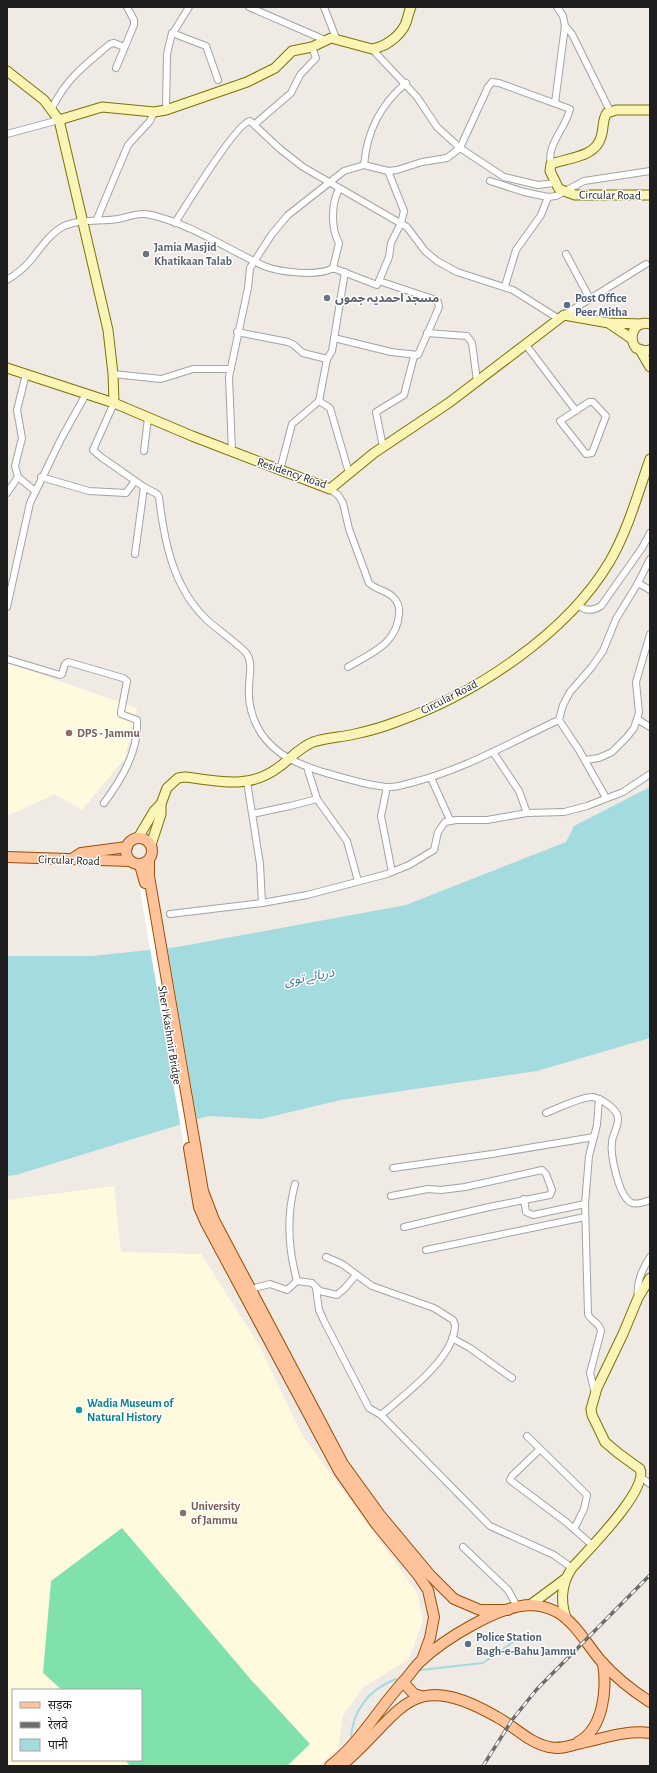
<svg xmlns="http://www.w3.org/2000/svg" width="657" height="1773" font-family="'Alegreya Sans','Noto Sans Arabic','Noto Sans Devanagari',sans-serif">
  <rect width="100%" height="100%" fill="#f0eae4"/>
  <g fill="#fffade" fill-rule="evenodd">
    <path d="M7,663l130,45 -12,50 -43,52 -27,-16 -48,22z"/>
    <path d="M114,1186l7,66 80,2 58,91 42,88 116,159 6,28 -14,39 -47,29 -19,28 -5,33 -20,17h-311v-566zM13,1690h128v70h-128z"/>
  </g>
  <path fill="#80e1ac" d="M122,1528l131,154 57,62 -23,22h-157l-5,-6h16v-70h-79l-19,-17 8,-92z"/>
  <path fill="#a4dbde" d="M650,787v251l-113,33 -196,29 -80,19 -53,-3 -192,59 -9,1v-220h85l85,-9 229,-42 160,-63 8,-16z"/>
  <path fill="#fff" d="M155,875l54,315 -17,3 -54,-315z"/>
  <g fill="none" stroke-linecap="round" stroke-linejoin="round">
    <g stroke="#a4dbde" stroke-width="2">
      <path d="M421,1670l62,-7 30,-21"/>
      <path d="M351,1741c0,-29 18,-52 45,-62"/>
    </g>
    <g stroke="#a3a3a3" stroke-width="8">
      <g id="street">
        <path d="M249,7l76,33"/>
        <path d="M324,7l12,31"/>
        <path d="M565,26l7,8 38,77"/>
        <path d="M173,33l16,-26"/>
        <path d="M372,49l45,48 20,30 23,21 44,29 34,8 17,-2"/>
        <path d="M116,68l18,-43v-5l-7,-13"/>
        <path d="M555,103l10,-77 -2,-10 -6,-9"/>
        <path d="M52,108c15,-30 33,-43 58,-64l4,-1 10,4"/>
        <path d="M166,110l1,-56 5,-21 34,13 12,34"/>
        <path d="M255,124l36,-31 9,-18 16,-17 -4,-11"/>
        <path d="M7,134l52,-14"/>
        <path d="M364,165c3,-34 16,-60 42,-82"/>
        <path d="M490,181l34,11 24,5 8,-1 28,-15 66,-10"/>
        <path d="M97,219l31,-74 22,-24 4,-9"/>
        <path d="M175,223c10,-16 62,-101 75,-102l30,28 23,18 104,60 18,24 12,10 20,11 56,18 46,29"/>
        <path d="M566,254l24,45"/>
        <path d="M333,268l6,-25c-8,-14 -8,-39 0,-54"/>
        <path d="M7,280c8,-5 17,-12 23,-19 10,-12 20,-28 34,-35 18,-8 35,-4 54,-7 11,-2 20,-7 33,-4 40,9 76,34 113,51 15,6 54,11 69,2l44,17 2,-4"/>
        <path d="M505,286l11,-36 25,-35 7,-18"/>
        <path d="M564,315l82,-51"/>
        <path d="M237,332l51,10 6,3 9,8 24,6"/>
        <path d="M427,333l40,3 5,7 5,38"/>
        <path d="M334,338l57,14 27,3 21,-48 -1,-5 -5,-3 -54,-18 10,-24 2,-14 10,-20 3,-12 -16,-40"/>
        <path d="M526,345l50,66"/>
        <path d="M26,374l-9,36 5,28 -7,28 3,11 17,14"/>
        <path d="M113,374l48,5 32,-10h38"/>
        <path d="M319,401l11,7 19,65"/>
        <path d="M589,402h4l13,14 -14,37 -6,1 -26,-33z"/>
        <path d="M114,403l-21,47 8,7 43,30"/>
        <path d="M383,447l-7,-35 28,-17 10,-39"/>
        <path d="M144,451l4,-33"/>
        <path d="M232,452l-3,-75 19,-89 2,-20 22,-34 16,-19 56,-44 20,-6 24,6 9,-1 25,-8 25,-4 13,-10 28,-61 4,-5 7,1 71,26c-4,19 -24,36 -19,55"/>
        <path d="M280,470l12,-46 27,-23 8,-42 5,-8 13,-79"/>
        <path d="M41,477l48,14 37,2 9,-12"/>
        <path d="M330,489l8,6 5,8 6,26 20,54c7,7 17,7 24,14 5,5 7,10 6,17 -2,30 -28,39 -51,53"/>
        <path d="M7,493l11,-16"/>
        <path d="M135,554l9,-67 13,7 2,3c5,44 14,90 47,122 9,9 35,27 41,35 6,10 2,22 2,33 -1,16 3,32 12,46 15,23 39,32 65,40 20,5 41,13 62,14 8,1 18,-3 26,-5 51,-13 97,-40 145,-62l4,-15 7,-13 21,-24 12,-17 13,-32 22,-36 12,-24"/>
        <path d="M638,583l12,7"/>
        <path d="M578,605c7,6 15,6 23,1l41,-58 8,-15"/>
        <path d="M7,607l23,-104 31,-64 25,-45"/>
        <path d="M7,659l53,16 2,-1 3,-10 3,-2 55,16 4,3 -6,31v2l16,6c2,31 -16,60 -33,83"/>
        <path d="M637,719l13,8"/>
        <path d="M559,720l20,30 27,48"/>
        <path d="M493,752l26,39 8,22"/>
        <path d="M585,760l14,-2 13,-6 15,-15 7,-9 5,-15 -3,-31 14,-48"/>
        <path d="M307,767l10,32 30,42 11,40"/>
        <path d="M431,778l19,42"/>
        <path d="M247,782l13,82 2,39"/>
        <path d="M387,787l-6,29 11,56"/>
        <path d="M252,814l38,-8 27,-7"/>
        <path d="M170,914l92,-11 45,-8 80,-21 22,-9 25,-15 4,-18 7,-10 11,-2h31l40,-7 37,-1 23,-6 36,-14 27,-18"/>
        <path d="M546,1113c10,-4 37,-17 47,-16 8,2 24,11 25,21 1,7 -5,16 -6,23 -2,14 7,57 20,62 6,2 13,-1 18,-3"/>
        <path d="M393,1168l99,-14 102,-17"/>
        <path d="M295,1184c-9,33 -7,64 2,97l15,2 8,8 17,4 8,-7 11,-13"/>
        <path d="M391,1196l37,-7 13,1 24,-3 77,-17 4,4 6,16 -2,5 -61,12 -85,20"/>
        <path d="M524,1199l2,13 7,3 52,-11"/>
        <path d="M426,1250l159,-33"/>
        <path d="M326,1257l16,7 30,22 62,22 19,12 2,5c0,33 -51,70 -74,90"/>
        <path d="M316,1288l3,22 5,11 45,87 12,7 109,111 64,29 18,13"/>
        <path d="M251,1289l19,-5 17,6 10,-9"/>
        <path d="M638,1298c-2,-16 4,-28 12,-41"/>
        <path d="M452,1338l18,10 42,30"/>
        <path d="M595,1393l-5,-20 11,-42c-1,-9 -11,-10 -13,-17l-3,-110 4,-48 8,-31 2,-26"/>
        <path d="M527,1436l60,59 -3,14 -10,20"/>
        <path d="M539,1450l-27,26 -2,4 56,42 26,23"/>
        <path d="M641,1477l9,7"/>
        <path d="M463,1547l45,43 10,18"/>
      </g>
    </g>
    <g stroke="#797302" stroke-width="11">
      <g id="secondary">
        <path d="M7,71l37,29 15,20 49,210 5,44 1,29"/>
        <path d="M650,110h-34l-9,3c-5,6 -3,16 -6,24 -5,20 -33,21 -50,27l-1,7 9,18 16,6h75"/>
        <path d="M59,120l43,-13 52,5 12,-2 81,-28 28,-14 17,-17 20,-4 19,-9 41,11c13,-2 27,-12 33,-24 3,-6 3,-12 6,-18"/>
        <path d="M610,324l22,15"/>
        <path d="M650,324c-15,-4 -23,12 -14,24l9,3 5,-1"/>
        <path d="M640,350l10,17"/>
        <path d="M7,368l107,35 78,33 138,53 44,-36 76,-51 114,-87 45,8 33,1"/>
        <path d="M138,838l16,-27 7,-7"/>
        <path d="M151,845l10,-31v-10l6,-16 11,-10 7,-1c34,4 64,13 94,-10 12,-9 20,-19 34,-25 13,-4 29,-5 42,-8 14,-3 28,-7 41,-12 78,-27 171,-88 214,-161 18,-31 28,-68 40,-102"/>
        <path d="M530,1605l35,-26"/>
        <path d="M567,1620c-7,-17 -6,-36 5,-52 14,-16 77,-78 68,-99l-22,-16 -13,-11 -13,-27 -1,-6 6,-21 26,-54 15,-36 12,-20"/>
      </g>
    </g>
    <g stroke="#994e00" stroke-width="12">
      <g id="primary">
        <circle cx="139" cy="851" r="13"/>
        <path d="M7,857l123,4"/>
        <path d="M72,859l9,-6 46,-6"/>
        <path d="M149,861v15l54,315 11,29 129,244 37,51 50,60 24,24 26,11h28"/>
        <path d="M140,865l5,18"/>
        <path d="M189,1148l10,59 7,16 133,248 37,53 42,51 10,15 6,27 -4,21 -8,22"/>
        <path d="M403,1682l11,12 7,2"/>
        <path d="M578,1742c26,-13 29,-54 25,-79"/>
        <path d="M330,1766c30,-23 48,-57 73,-84 7,-7 11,-15 18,-21 23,-22 77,-55 109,-56 9,0 19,3 27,7 18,10 31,34 44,49 14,16 32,30 49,41"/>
        <path d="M341,1766c61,-51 66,-101 156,-49 17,9 32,26 52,30 12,3 21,-2 33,-4 23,-5 44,-13 68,-10"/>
      </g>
    </g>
    <use href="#street" stroke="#fff" stroke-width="6"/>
    <use href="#secondary" stroke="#fbf4b7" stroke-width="9"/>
    <use href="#primary" stroke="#fec39b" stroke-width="10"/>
    <g stroke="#6d6d6d" stroke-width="3.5">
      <path id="rail" d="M483,1766l29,-46 25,-31 113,-114"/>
    </g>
    <use href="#rail" stroke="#fff" stroke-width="2" stroke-dasharray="6" stroke-linecap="butt"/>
  </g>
  <g fill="#6b7280" stroke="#fff" stroke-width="1.5">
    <circle cx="146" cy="254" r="4"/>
    <circle cx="327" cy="298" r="4"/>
  </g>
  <g fill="#5c6f8a" stroke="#fff" stroke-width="1.5">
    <circle cx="567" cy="305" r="4"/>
    <circle cx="468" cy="1644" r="4"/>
  </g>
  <g fill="#8d6e63" stroke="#fff" stroke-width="1.5">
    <circle cx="69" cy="733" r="4"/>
    <circle cx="183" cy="1513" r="4"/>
  </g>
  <circle fill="#0f9aa8" stroke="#fff" stroke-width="1.5" cx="79" cy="1410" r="4"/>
  <g text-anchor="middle" stroke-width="3" stroke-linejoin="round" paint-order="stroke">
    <g font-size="12" fill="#1f1f1f" stroke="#fff">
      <text transform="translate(610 195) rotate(1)" y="4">Circular Road</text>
      <text transform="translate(292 473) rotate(19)" y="4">Residency Road</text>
      <text transform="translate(449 697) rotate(-27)" y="4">Circular Road</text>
      <text transform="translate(69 860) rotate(2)" y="4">Circular Road</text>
      <text transform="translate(170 1035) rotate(81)" y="4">Sher I Kashmir Bridge</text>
    </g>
    <g font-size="12" font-weight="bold" fill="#5b616d" stroke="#fff" text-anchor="start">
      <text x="154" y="251">Jamia Masjid<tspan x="154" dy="14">Khatikaan Talab</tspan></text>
      <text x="335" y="302">مسجد احمدیہ جموں</text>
    </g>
    <g font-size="12" font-weight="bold" fill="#4e5e75" stroke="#fff" text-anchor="start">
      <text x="575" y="302">Post Office<tspan x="575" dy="14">Peer Mitha</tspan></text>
      <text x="476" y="1641">Police Station<tspan x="476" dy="14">Bagh-e-Bahu Jammu</tspan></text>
    </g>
    <g font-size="12" font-weight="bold" fill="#785e54" stroke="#fff" text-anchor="start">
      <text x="77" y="737">DPS - Jammu</text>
      <text x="191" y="1510">University<tspan x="191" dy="14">of Jammu</tspan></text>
    </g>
    <g font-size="12" font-weight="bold" fill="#0d838f" stroke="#fff" text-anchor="start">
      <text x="87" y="1407">Wadia Museum of<tspan x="87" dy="14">Natural History</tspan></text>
    </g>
    <g font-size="13" font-style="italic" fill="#407a99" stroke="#fff">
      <text transform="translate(309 976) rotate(-11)" y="5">دریائے توی</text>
    </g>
  </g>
  <rect width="657" height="1773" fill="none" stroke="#1f1f1f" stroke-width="16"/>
  <rect x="12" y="1689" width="130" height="72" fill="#ffffff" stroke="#a5a5a5"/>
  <rect x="20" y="1702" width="20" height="6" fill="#fec39b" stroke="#a5a5a5"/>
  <text x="48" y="1709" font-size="12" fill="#1f1f1f">सड़क</text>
  <rect x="20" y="1722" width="20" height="6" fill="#6d6d6d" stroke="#a5a5a5"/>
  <text x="48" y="1729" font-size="12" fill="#1f1f1f">रेलवे</text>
  <rect x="20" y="1739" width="20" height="12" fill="#a4dbde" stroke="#a5a5a5"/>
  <text x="48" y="1749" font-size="12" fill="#1f1f1f">पानी</text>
</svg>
